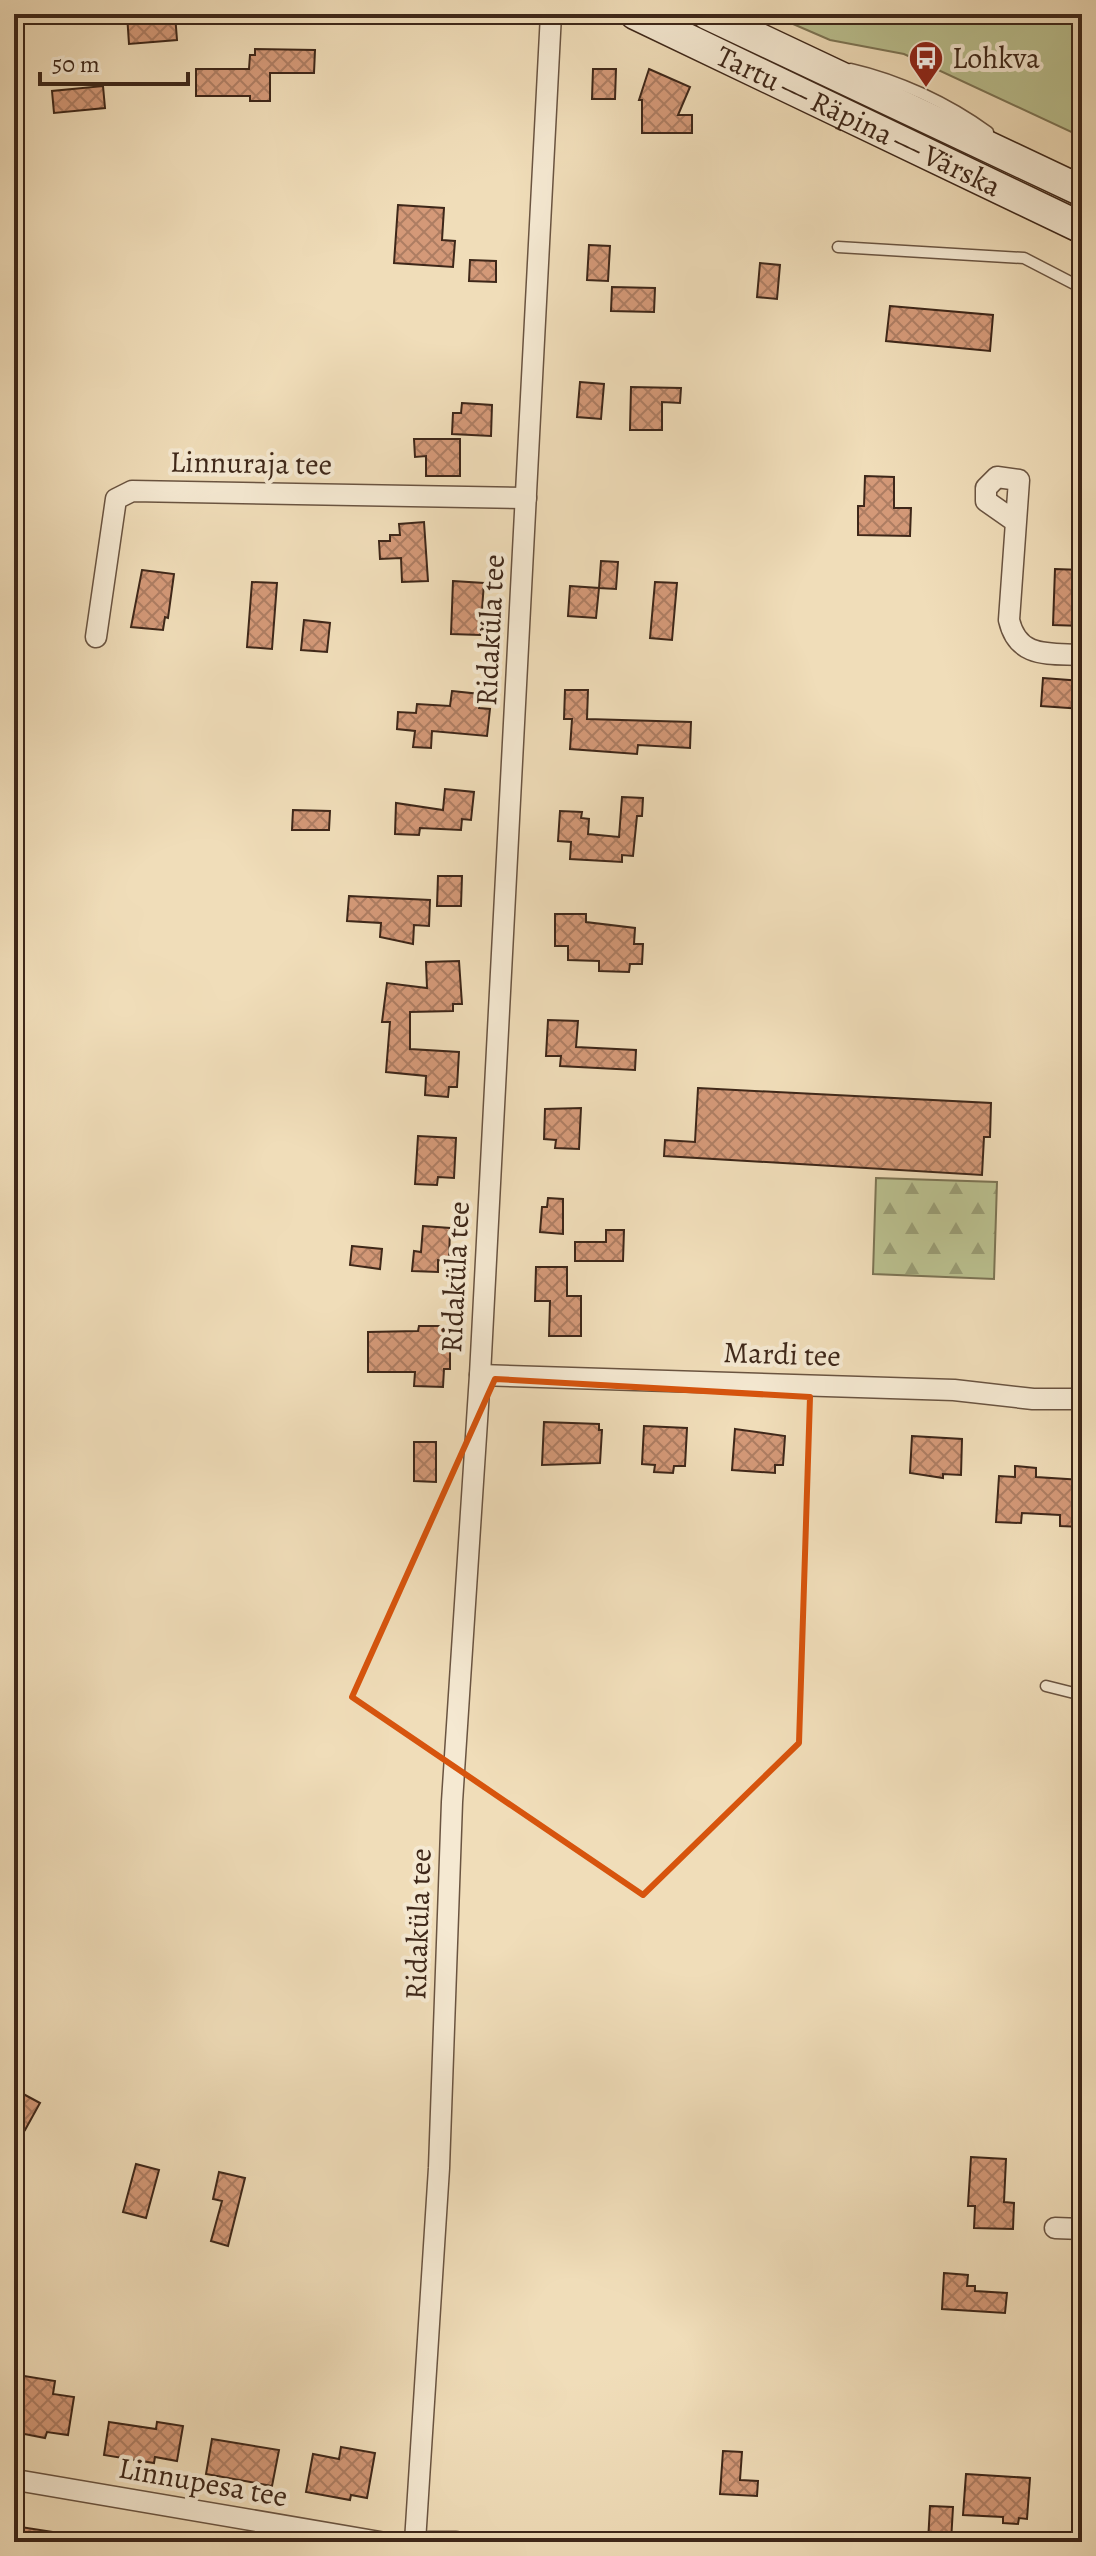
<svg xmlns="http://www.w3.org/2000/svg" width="1096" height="2556" font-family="Alegreya,serif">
  <defs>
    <pattern id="forest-firs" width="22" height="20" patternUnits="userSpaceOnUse" patternTransform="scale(2)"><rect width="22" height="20" fill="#bac08f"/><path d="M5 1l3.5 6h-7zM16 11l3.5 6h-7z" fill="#999c74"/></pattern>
    <pattern id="building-cross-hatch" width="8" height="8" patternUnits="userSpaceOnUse" patternTransform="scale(2)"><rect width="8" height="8" fill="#d49978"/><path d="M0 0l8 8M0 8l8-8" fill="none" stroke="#ad7d62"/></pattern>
  </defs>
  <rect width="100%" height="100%" fill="#f0ddb9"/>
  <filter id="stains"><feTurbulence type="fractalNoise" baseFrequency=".0025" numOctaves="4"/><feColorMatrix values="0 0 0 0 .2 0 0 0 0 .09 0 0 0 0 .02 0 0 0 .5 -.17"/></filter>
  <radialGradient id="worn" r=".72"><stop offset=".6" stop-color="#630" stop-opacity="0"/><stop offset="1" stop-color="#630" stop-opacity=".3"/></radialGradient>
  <path fill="#bac08f" stroke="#7c7454" stroke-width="2" d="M770,14h312v123l-178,-83 -74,-14z"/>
  <path fill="url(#forest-firs)" stroke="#7c7454" stroke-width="2" d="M876,1178l121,4 -3,97 -121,-5z"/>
  <g fill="url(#building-cross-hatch)" stroke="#3e2719" stroke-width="2">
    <path d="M127,14h48l2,26 -48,4z"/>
    <path d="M255,49l60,1 -1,23h-44v28h-20v-5h-54v-27h53l1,-14h5z"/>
    <path d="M593,69h23l-1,30h-23z"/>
    <path d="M649,69l41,18 -12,28h14v18h-50v-33h-3z"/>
    <path d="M103,86l2,22 -51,5 -2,-22z"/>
    <path d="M398,205l46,3 -2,32 13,1 -2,26 -59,-4z"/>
    <path d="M589,245l21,1 -2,35 -21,-1z"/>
    <path d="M470,260l26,1v21l-27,-1z"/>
    <path d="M760,263l20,2 -3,34 -20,-2z"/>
    <path d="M612,287l43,1 -1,24 -43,-1z"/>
    <path d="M890,306l103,9 -3,36 -104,-10z"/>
    <path d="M580,382l24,2 -3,35 -24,-2z"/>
    <path d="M631,387l50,1 -1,15 -18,-1v28h-32z"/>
    <path d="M462,403l30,2 -1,31 -39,-2 1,-21h8z"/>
    <path d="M414,439h46v37h-34v-20l-11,1z"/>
    <path d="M865,476l29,1v31h17l-1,28 -52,-1v-29h6z"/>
    <path d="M424,522l4,59 -26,1 -1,-24 -21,1 -1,-18h11v-6h10l-1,-11z"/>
    <path d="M601,561l17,1 -2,27 -17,-1z"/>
    <path d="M1055,569l27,1v56l-29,-1z"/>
    <path d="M142,570l32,4 -6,44 -3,-1 -2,13 -32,-3z"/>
    <path d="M453,581l31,2 -4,52 -29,-1z"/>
    <path d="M252,582l25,1 -5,66 -25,-2z"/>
    <path d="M655,582l22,1 -5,57 -22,-2z"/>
    <path d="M570,586l29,2 -3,30 -28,-2z"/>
    <path d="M304,620l26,3 -3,29 -26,-2z"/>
    <path d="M1043,678l39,3v28l-41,-3z"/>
    <path d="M565,690h23l-1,29 104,3 -1,26 -52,-3 -1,9 -67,-5 2,-30h-8z"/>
    <path d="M452,691l28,3 -1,14 11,1 -3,27 -55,-5 -1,17 -18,-1 2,-16 -18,-2 1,-17 18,1 1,-9 33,2z"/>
    <path d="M445,789l29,3 -3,28 -9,-1 -1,11 -41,-2 -1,7 -24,-1 1,-31 47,7z"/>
    <path d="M622,797l21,1 -1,18h-5l-4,40 -11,-1v7l-52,-3 1,-17 -13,-1 2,-30 22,1 -1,6 8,1 -1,15 31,3z"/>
    <path d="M293,810l37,1 -1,19h-37z"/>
    <path d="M438,876h24l-1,30h-24z"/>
    <path d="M349,896l81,4 -1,26 -15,-1 -1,19 -33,-7 1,-14 -34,-2z"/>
    <path d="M555,914h31v8l49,6 -1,16h9l-1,20h-12l-1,8 -30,-1v-10l-31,-1v-14h-13z"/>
    <path d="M459,961l3,43h-9v7l-43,1v37l49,3 -2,35h-8l-1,10 -23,-2 1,-19 -40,-4 4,-50h-8l5,-39 40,5 -1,-26z"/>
    <path d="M548,1020l30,1 -2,26 60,3 -1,20 -75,-4 1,-10h-15z"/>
    <path d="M698,1088l293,15 -1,34h-6l-2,38 -318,-19 1,-16 30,2z"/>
    <path d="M581,1108l-2,41 -24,-1 1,-8 -12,-1 1,-30z"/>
    <path d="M418,1136l38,2 -2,40 -16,-1 -1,8 -22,-1z"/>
    <path d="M548,1198l15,1v35l-23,-2 2,-25h5z"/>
    <path d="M423,1226l27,2 -1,33 -11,-1v12l-26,-1 2,-20 7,1z"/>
    <path d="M606,1230h18l-1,31h-48v-19h31z"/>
    <path d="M352,1246l30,3 -2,20 -30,-4z"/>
    <path d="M536,1267h31v29h14v40h-32l1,-35h-15z"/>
    <path d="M419,1326h25l-1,15 7,1v27h-6l-1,18 -29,-1 1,-14h-47v-40l50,-1z"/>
    <path d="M544,1422l55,2v6h3l-2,33 -58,2z"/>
    <path d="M644,1426l43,2 -2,38h-11l-1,7 -19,-1 1,-7 -13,-1z"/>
    <path d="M735,1429l50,7 -2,29h-8v8l-43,-3z"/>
    <path d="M912,1436l50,3 -1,36 -18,-1v4l-33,-5z"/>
    <path d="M414,1442h22v40l-22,-1z"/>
    <path d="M1015,1466l21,2v9l46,3v47l-22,-1v-11l-38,-2 -1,10 -25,-1 3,-46 16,1z"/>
    <path d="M14,2089l26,14 -15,27 -11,-7z"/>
    <path d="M971,2157l35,2 -2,43 10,1 -1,26 -39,-1 1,-22h-7z"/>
    <path d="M136,2164l23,6 -13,48 -23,-6z"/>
    <path d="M219,2172l26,6 -17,68 -17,-5 11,-40 -9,-2z"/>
    <path d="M944,2273l24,2 -1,11h8v5l32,2 -2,20 -63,-4z"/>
    <path d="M18,2375l37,6 -2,13 21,3 -6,38 -21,-3 -2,6 -31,-6z"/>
    <path d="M109,2422l47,7 1,-7 26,4 -6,35 -22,-4 -1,6 -50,-8z"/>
    <path d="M212,2439l67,11 -7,36 -66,-12z"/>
    <path d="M341,2447l34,6 -8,45 -16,-3 -1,5 -44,-8 7,-38 26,5z"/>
    <path d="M723,2451l19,1 -2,28 18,1 -1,15 -37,-2z"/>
    <path d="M966,2474l64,4 -3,41 -8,-1 -1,6 -15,-1v-6l-40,-2z"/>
    <path d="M930,2506l23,1 -2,35h-23z"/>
    <path d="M14,2526l46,7 -1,9h-45z"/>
  </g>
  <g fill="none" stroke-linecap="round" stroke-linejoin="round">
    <g stroke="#6a5441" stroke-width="13">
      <g id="service">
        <path d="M851,69c48,11 97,34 137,63"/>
        <path d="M838,247l186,11 58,30"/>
        <path d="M1046,1686l36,9"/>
      </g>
    </g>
    <g stroke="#6a5441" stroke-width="23">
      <g id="minor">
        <path d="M1016,522l-30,-21v-13l11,-11 22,3 -10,140c9,39 40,33 73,35"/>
        <path d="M96,637l20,-138 16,-8 394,7"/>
        <path d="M480,1375l474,15 79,9h49"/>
        <path d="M1055,2228l27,1"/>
        <path d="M16,2480l364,62"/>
        <path d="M415,2542l24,-374 13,-366 28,-427 71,-1361"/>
        <path d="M429,2542h27"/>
      </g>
    </g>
    <g stroke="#3e2719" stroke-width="33">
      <g id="secondary">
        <path id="s1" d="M635,14l447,214"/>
        <path d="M707,14l375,177"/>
      </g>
    </g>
    <use href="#service" stroke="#f5e9d2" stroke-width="10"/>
    <use href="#minor" stroke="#f5e9d2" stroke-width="20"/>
    <use href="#secondary" stroke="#f5e9d2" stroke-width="30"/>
  </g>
  <path fill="none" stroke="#d7540d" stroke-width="6" stroke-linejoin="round" d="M495,1379l315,18 -11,346 -156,152 -291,-198z"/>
  <defs>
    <g id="bus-pin" transform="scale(1.8)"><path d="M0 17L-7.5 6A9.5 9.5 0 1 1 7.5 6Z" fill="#8f2418" stroke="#f5e9d2"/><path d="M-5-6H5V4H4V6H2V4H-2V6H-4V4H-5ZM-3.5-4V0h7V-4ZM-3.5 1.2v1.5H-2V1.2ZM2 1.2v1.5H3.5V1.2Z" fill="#fff"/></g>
  </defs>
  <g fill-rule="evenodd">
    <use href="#bus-pin" x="926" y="58"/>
  </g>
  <g text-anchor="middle" stroke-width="8" stroke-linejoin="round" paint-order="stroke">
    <g font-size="30" fill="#3e2719" stroke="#f5e9d2" text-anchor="start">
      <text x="952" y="68">Lohkva</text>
    </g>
    <g font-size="30" fill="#3e2719" stroke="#f5e9d2">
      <text dy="10" stroke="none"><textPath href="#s1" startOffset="248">Tartu — Räpina — Värska</textPath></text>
      <text transform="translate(251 463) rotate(1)" y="10">Linnuraja tee</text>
      <text transform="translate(490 630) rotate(-87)" y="10">Ridaküla tee</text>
      <text transform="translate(455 1277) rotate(-87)" y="10">Ridaküla tee</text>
      <text transform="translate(782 1354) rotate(2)" y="10">Mardi tee</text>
      <text transform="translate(418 1924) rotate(-88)" y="10">Ridaküla tee</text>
      <text transform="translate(203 2482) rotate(10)" y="10">Linnupesa tee</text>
    </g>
  </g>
  <rect width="1096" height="2556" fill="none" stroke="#f0ddb9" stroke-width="48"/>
  <rect x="16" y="16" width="1064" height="2524" fill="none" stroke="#3e2719" stroke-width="4"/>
  <rect x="24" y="24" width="1048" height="2508" fill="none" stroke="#3e2719" stroke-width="2"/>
  <path d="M40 72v12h148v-12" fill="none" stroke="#3e2719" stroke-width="4"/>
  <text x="52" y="72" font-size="24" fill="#3e2719" stroke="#f5e9d2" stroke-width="6" paint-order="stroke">50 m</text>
  <rect width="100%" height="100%" filter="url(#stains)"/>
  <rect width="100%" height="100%" fill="url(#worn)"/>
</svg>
